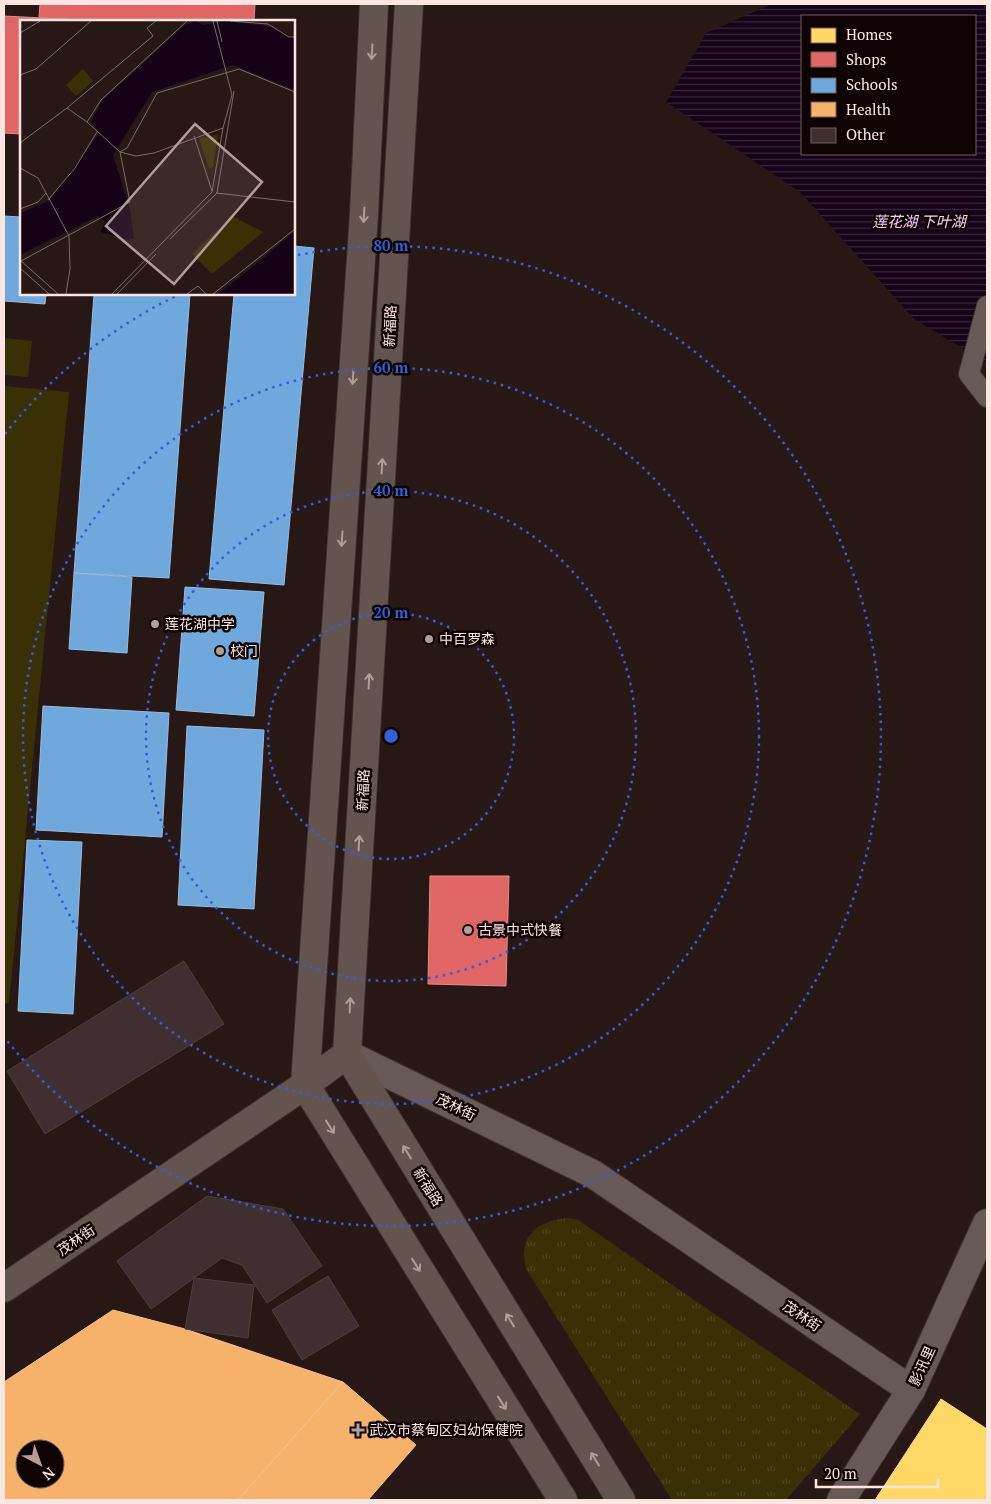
<svg xmlns="http://www.w3.org/2000/svg" width="991" height="1504" font-family="'PT Serif','Noto Sans SC',serif">
  <defs>
    <pattern id="park-tufts" width="24" height="20" patternUnits="userSpaceOnUse" patternTransform="scale(1.25)"><rect width="24" height="20" fill="#3a3006"/><path d="M3 7l-1-3M5 7V3M7 7l1-3M15 17l-1-3M17 17v-4M19 17l1-3" fill="none" stroke="#4e441e"/></pattern>
    <pattern id="water-rules" width="6" height="5" patternUnits="userSpaceOnUse" patternTransform="scale(1.25)"><rect width="6" height="5" fill="#150217"/><path d="M0 2.5h6" fill="none" stroke="#382738"/></pattern>
  </defs>
  <rect width="100%" height="100%" fill="#271715"/>
  <g fill="#3a3006">
    <path d="M4,338l28,3 -4,36 -24,-2z"/>
    <path d="M4,386l65,6 -60,611 -5,1z"/>
  </g>
  <path fill="url(#park-tufts)" d="M568,1218l10,2 282,194 -74,86h-114l-146,-231c-8,-33 10,-48 42,-51z"/>
  <path fill="url(#water-rules)" fill-rule="evenodd" d="M772,4h215v359l-73,-44 -114,-127 -134,-90 40,-69zM802,16h173v138h-173z"/>
  <path fill="#ffd966" stroke="#fedd8b" d="M941,1399l46,30v71h-112z"/>
  <g fill="#e06666" stroke="#e88c8b">
    <path d="M40,4h215l-1,17h-152l-63,-3z"/>
    <path d="M4,16l98,5h-81v113l-17,-1z"/>
    <path d="M430,876h79l-3,110 -78,-2z"/>
  </g>
  <g fill="#6fa8dc" stroke="#99bbde">
    <path d="M4,216l17,1v77h25l-1,10 -41,-3z"/>
    <path d="M294,246l20,2 -30,337 -75,-6 25,-285h60z"/>
    <path d="M94,294h96l-21,284 -95,-5z"/>
    <path d="M74,573l58,4 -5,76 -58,-4z"/>
    <path d="M185,587l79,5 -10,124 -78,-6z"/>
    <path d="M43,706l126,7 -7,124 -126,-7z"/>
    <path d="M187,726l77,4 -10,179 -76,-4z"/>
    <path d="M27,840l55,2 -9,172 -55,-3z"/>
  </g>
  <g fill="#f6b26b" stroke="#f8c28f" fill-rule="evenodd">
    <path d="M113,1310l72,19 158,53 -105,118h-234v-118zM25,1449h30v30h-30z"/>
    <path d="M343,1382l73,63 -48,55h-130z"/>
  </g>
  <g fill="#3f2f31" stroke="#4c3f40">
    <path d="M184,961l40,63 -179,110 -38,-63z"/>
    <path d="M207,1196l76,13 39,57 -55,37 -25,-38 -20,-7 -71,51 -34,-48z"/>
    <path d="M328,1276l31,50 -57,34 -30,-50z"/>
    <path d="M194,1278l60,7 -6,53 -63,-9z"/>
  </g>
  <g fill="none" stroke-linecap="round" stroke-linejoin="round">
    <g stroke="#3d312f" stroke-width="22">
      <path id="lane" d="M987,306l-18,68 18,23"/>
    </g>
    <g stroke="#3d312f" stroke-width="30">
      <g id="street">
        <path d="M347,1054l246,120 318,216"/>
        <path d="M841,1500l70,-110 76,-167"/>
      </g>
    </g>
    <g stroke="#3d312f" stroke-width="30">
      <g id="secondary">
        <path d="M374,4l-10,210 -59,871 258,415"/>
        <path d="M409,4l-62,1050 274,446"/>
        <path d="M4,1288l301,-203 42,-31"/>
      </g>
    </g>
    <use href="#lane" stroke="#675957" stroke-width="20"/>
    <use href="#street" stroke="#675957" stroke-width="28"/>
    <use href="#secondary" stroke="#635450" stroke-width="28"/>
  </g>
  <defs><path id="oneway-shaft" d="M-6 0H5M1.5-3L5.5 0L1.5 3" fill="none" stroke-width="1.6" stroke-linecap="round" stroke-linejoin="round" transform="scale(1.25)"/></defs>
  <g stroke="#b09d99">
    <use href="#oneway-shaft" transform="translate(372 52) rotate(93)"/>
    <use href="#oneway-shaft" transform="translate(364 215) rotate(93)"/>
    <use href="#oneway-shaft" transform="translate(353 377) rotate(94)"/>
    <use href="#oneway-shaft" transform="translate(382 466) rotate(-87)"/>
    <use href="#oneway-shaft" transform="translate(342 539) rotate(94)"/>
    <use href="#oneway-shaft" transform="translate(369 681) rotate(-87)"/>
    <use href="#oneway-shaft" transform="translate(359 843) rotate(-87)"/>
    <use href="#oneway-shaft" transform="translate(350 1005) rotate(-87)"/>
    <use href="#oneway-shaft" transform="translate(330 1127) rotate(58)"/>
    <use href="#oneway-shaft" transform="translate(407 1152) rotate(-122)"/>
    <use href="#oneway-shaft" transform="translate(416 1265) rotate(58)"/>
    <use href="#oneway-shaft" transform="translate(510 1320) rotate(-122)"/>
    <use href="#oneway-shaft" transform="translate(502 1403) rotate(58)"/>
    <use href="#oneway-shaft" transform="translate(595 1459) rotate(-122)"/>
  </g>
  <g fill="none" stroke="#335dd9" stroke-width="2.5" stroke-dasharray="2.5 5">
    <circle cx="391" cy="736" r="123"/>
    <circle cx="391" cy="736" r="245"/>
    <circle cx="391" cy="736" r="368"/>
    <path d="M5 434A490 490 0 0 1 176 296M298 255A490 490 0 1 1 5 1038"/>
  </g>
  <g fill="#b19e9a" stroke="#0e0302" stroke-width="2">
    <circle cx="155" cy="624" r="5"/>
    <circle cx="429" cy="639" r="5"/>
    <circle cx="220" cy="651" r="5"/>
    <circle cx="468" cy="930" r="5"/>
    <path d="M355.5 1422.5h5v5h5v5h-5v5h-5v-5h-5v-5h5z"/>
  </g>
  <g text-anchor="middle" stroke-width="5" stroke-linejoin="round" paint-order="stroke">
    <g font-size="14" fill="#fce6e2" stroke="#0e0302">
      <text transform="translate(390 326) rotate(-87)" y="5">新福路</text>
      <text transform="translate(363 790) rotate(-87)" y="5">新福路</text>
      <text transform="translate(456 1107) rotate(26)" y="5">茂林街</text>
      <text transform="translate(428 1187) rotate(58)" y="5">新福路</text>
      <text transform="translate(76 1240) rotate(-34)" y="5">茂林街</text>
      <text transform="translate(802 1316) rotate(34)" y="5">茂林街</text>
      <text transform="translate(922 1366) rotate(-65)" y="5">影讯里</text>
    </g>
    <g font-size="14" fill="#fce6e2" stroke="#0e0302" text-anchor="start">
      <text x="165" y="629">莲花湖中学</text>
      <text x="439" y="644">中百罗森</text>
      <text x="230" y="656">校门</text>
      <text x="478" y="935">古景中式快餐</text>
      <text x="369" y="1435">武汉市蔡甸区妇幼保健院</text>
    </g>
    <g font-size="15" font-style="italic" fill="#f4cbf9" stroke="#0e0302">
      <text x="919" y="227">莲花湖 下叶湖</text>
    </g>
  </g>
  <g transform="translate(20 20)">
    <rect width="275" height="275" fill="#271715"/>
    <path d="M63,49l10,12 -17,15 -10,-11zM212,196l31,16 -51,42 -20,-20z" fill="#3a3006"/>
    <path d="M198,115l-5,32 -4,2 -10,-31z" fill="#3a3006"/>
    <path d="M175,1l9,4 20,-4 44,5 27,12v52l-62,-25 -81,27 -39,63 17,54 4,29 -6,2 -27,-8 4,-11 -7,-5 -78,39v-42l29,-12 51,-69 -9,-10 11,-21 83,-76zM275,211v63h-77l48,-38z" fill="#150217"/>
    <path fill="none" stroke="#7c6a67" stroke-width="1" d="M197,1l5,21M210,1l38,3 21,13h6M0,13l20,-12M0,55l16,-6 55,-48M47,88l86,-72 -6,-8 9,-7M67,102l14,-22 86,-79M174,116l18,55M0,123l47,-35 20,14 33,30 16,4 18,-3 69,-25M0,148l18,10 31,58 1,33 -4,25M196,173l79,9M28,180l27,-32 22,-36M0,189l18,-7 8,-9M150,219l47,-46 17,-102M0,240l38,34M1,241l109,-59 -10,-50 7,-4 30,-55 82,-24 56,23M0,248l29,26M92,274l100,-102 11,-64 9,-33 -19,-74M97,274l39,-40M167,274l11,-8 8,8M193,274l82,-65"/>
    <path fill="#b19e9a" fill-opacity="0.15" stroke="#b19e9a" stroke-width="2.5" d="M175,104l67,58 -88,102 -68,-58z"/>
    <rect width="275" height="275" fill="none" stroke="#fce6e2" stroke-width="2.5"/>
  </g>
  <circle cx="391" cy="736" r="8" fill="#335dd9" stroke="#0e0302" stroke-width="2.5"/>
  <g font-size="15" text-anchor="middle" font-weight="bold" fill="#335dd9" stroke="#0e0302" stroke-width="5" stroke-linejoin="round" paint-order="stroke">
    <text x="391" y="251">80 m</text>
    <text x="391" y="373">60 m</text>
    <text x="391" y="496">40 m</text>
    <text x="391" y="618">20 m</text>
  </g>
  <rect width="991" height="1504" fill="none" stroke="#fce6e2" stroke-width="10"/>
  <rect x="801" y="15" width="175" height="140" fill="#0e0302" stroke="#6d5e5c"/>
  <rect x="811" y="28" width="25" height="15" fill="#ffd966" stroke="#6d5e5c"/>
  <text x="846" y="40" font-size="15" fill="#fce6e2">Homes</text>
  <rect x="811" y="52" width="25" height="15" fill="#e06666" stroke="#6d5e5c"/>
  <text x="846" y="65" font-size="15" fill="#fce6e2">Shops</text>
  <rect x="811" y="78" width="25" height="15" fill="#6fa8dc" stroke="#6d5e5c"/>
  <text x="846" y="90" font-size="15" fill="#fce6e2">Schools</text>
  <rect x="811" y="102" width="25" height="15" fill="#f6b26b" stroke="#6d5e5c"/>
  <text x="846" y="115" font-size="15" fill="#fce6e2">Health</text>
  <rect x="811" y="128" width="25" height="15" fill="#3f2f31" stroke="#6d5e5c"/>
  <text x="846" y="140" font-size="15" fill="#fce6e2">Other</text>
  <g transform="translate(40 1464) rotate(139)"><circle r="24" fill="#0e0302" stroke="#6d5e5c"/>
  <path d="M0-4L9 19L0 12L-9 19Z" fill="#b19e9a"/>
  <text y="-8" font-size="14" font-weight="bold" text-anchor="middle" fill="#fce6e2">N</text>
  </g>
  <path d="M816 1479v8h122v-8" fill="none" stroke="#fce6e2" stroke-width="2.5"/>
  <text x="824" y="1479" font-size="15" fill="#fce6e2" stroke="#0e0302" stroke-width="4" paint-order="stroke">20 m</text>
</svg>
